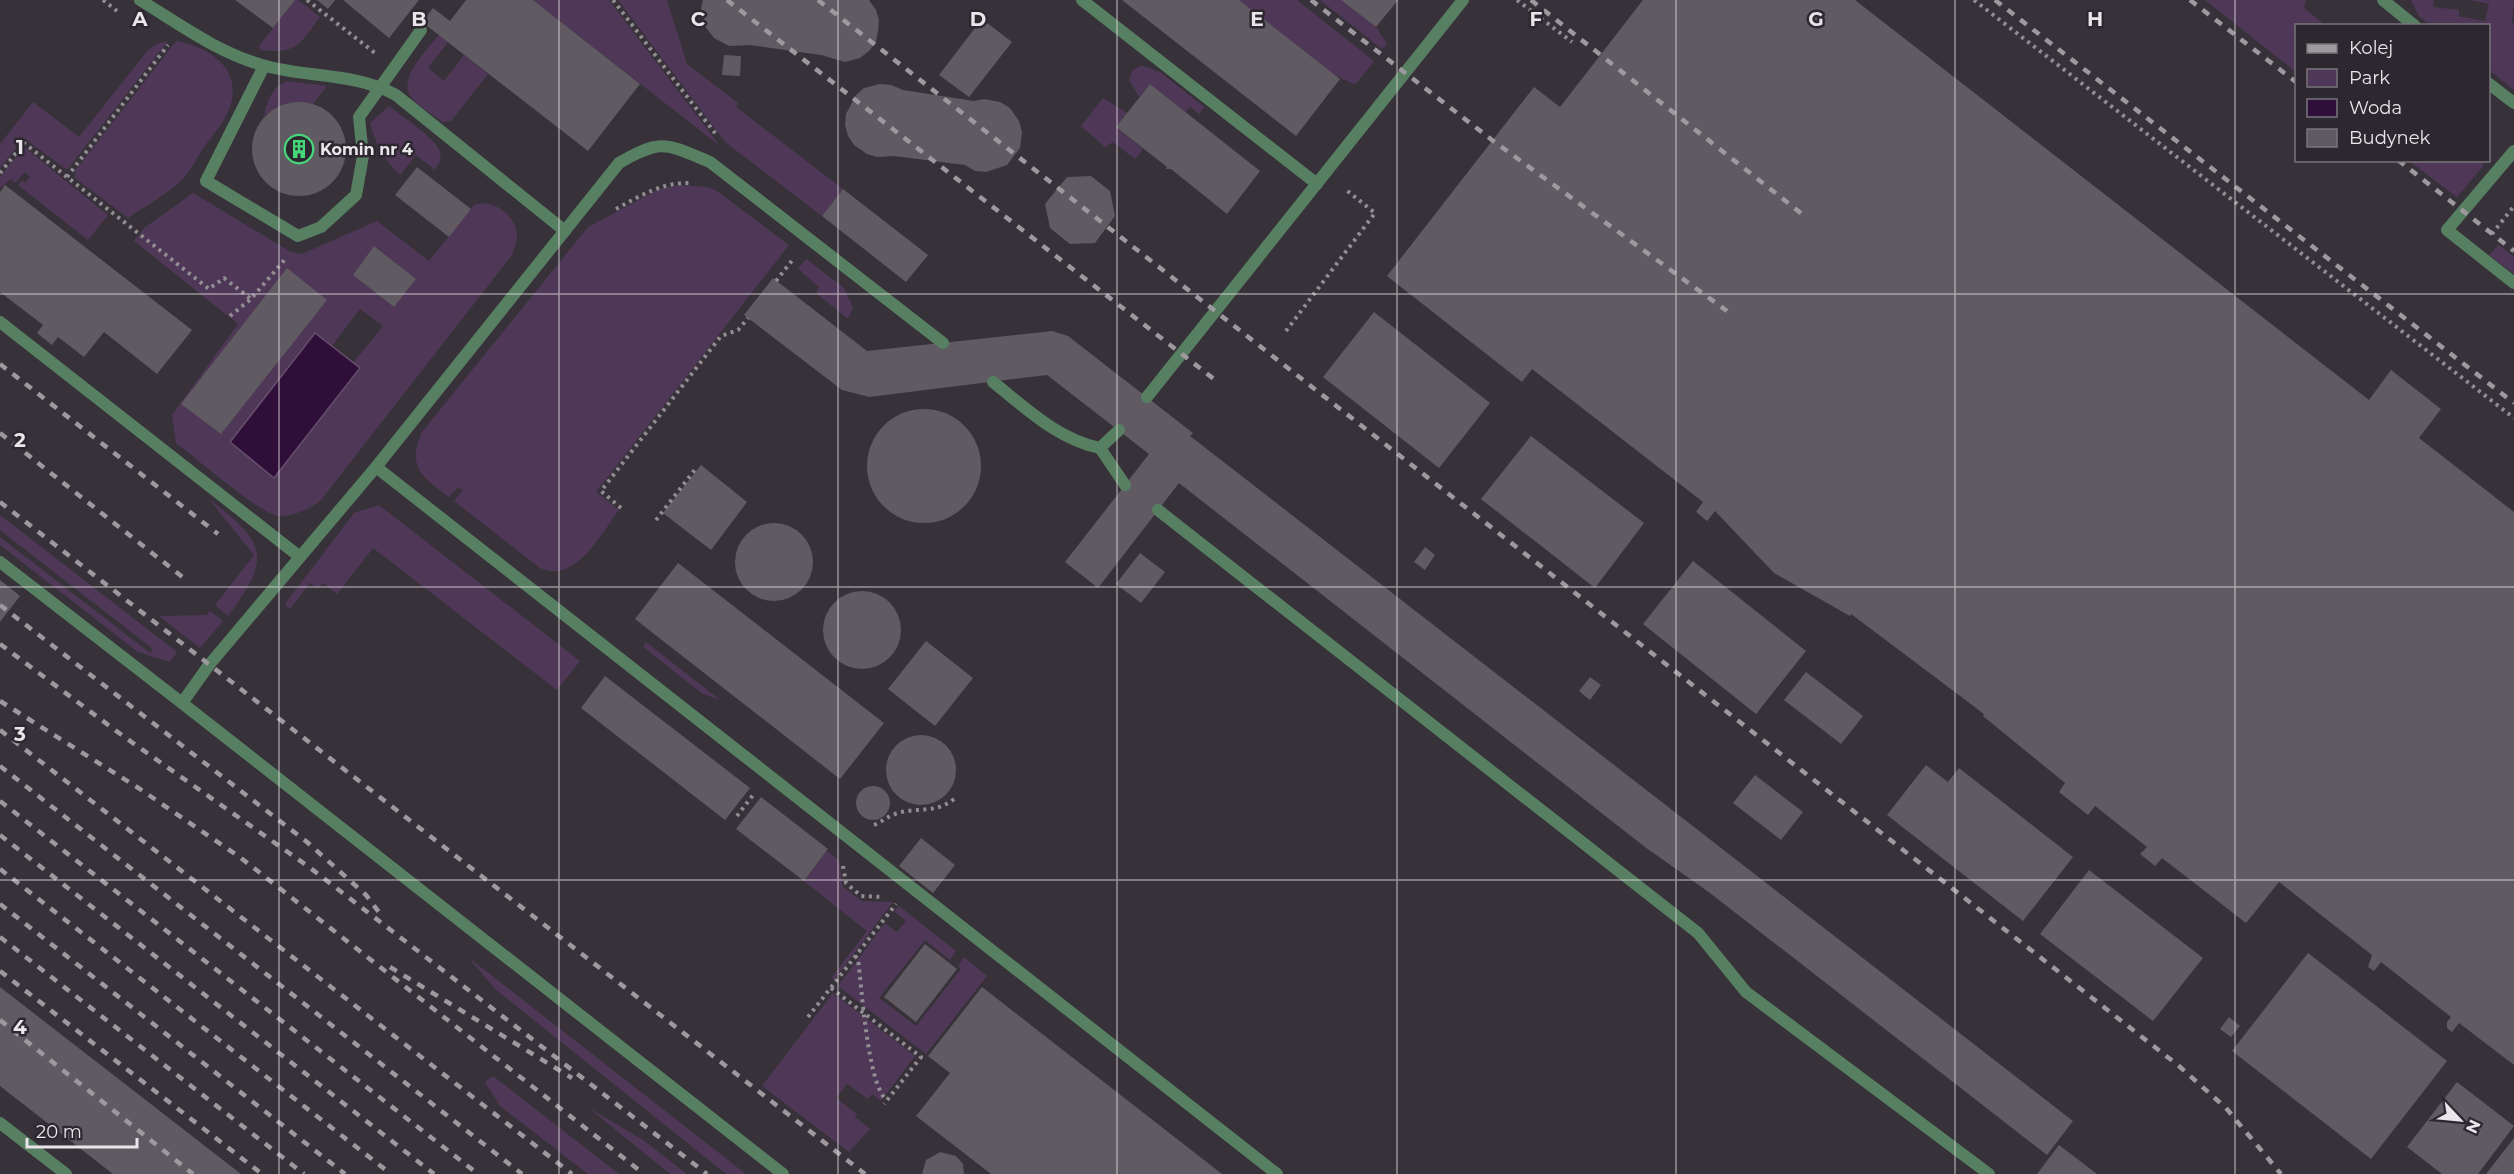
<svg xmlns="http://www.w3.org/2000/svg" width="2514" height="1174" font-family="Montserrat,sans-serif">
  <rect width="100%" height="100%" fill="#373239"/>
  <g fill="#4f3857" fill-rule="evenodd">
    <path d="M295,0h3l22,17c-19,26 -24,38 -59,33l-2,-4z"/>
    <path d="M533,0h76l111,146z"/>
    <path d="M618,0h49l20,64 51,39 -2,4 107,82 -21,27 -97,-74z"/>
    <path d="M1239,0h58l77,61 -18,23c-26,-5 -93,-65 -117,-84z"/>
    <path d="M1320,0h21l35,27 11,17 -5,5z"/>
    <path d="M2205,0h101l-2,8 21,17 -29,1v46z"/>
    <path d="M2411,0h23l-1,7 26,3v6l26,5 4,-17 -19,-4h44l-2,22 2,2v66l-25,-20 -1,-44 -58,-1 -11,-9z"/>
    <path d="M439,35l9,7 -20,26 16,13 20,-26 24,19 -37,47 -8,1c-10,-7 -22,-14 -30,-23 -18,-19 14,-49 26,-64z"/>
    <path d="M168,41l-101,129 -43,-32 -24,30v-24l33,-42 46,35 69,-87 9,-6z"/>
    <path d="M176,41c29,5 63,24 56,59 -3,17 -18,33 -28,47 -7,11 -14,25 -23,34 -15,14 -36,25 -53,37l-53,-40v-7z"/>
    <path d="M1141,65l19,7 44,35 -5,7 -9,-7 -4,5 -36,-28 -11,13 -10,-17 3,-9z"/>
    <path d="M286,81l41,5 -14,18c-20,-4 -32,0 -49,12 3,-14 8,-29 22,-35z"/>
    <path d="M1103,98l24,15 -11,14 27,22 -8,10 -22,-17 -8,5 -24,-21z"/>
    <path d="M389,106c11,9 48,33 51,46 2,7 -1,12 -5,18l-19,-15 -16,20c-16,-15 -24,-30 -30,-52z"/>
    <path d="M24,147l84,68 -20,25 -70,-55 4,-4 3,2 5,-6 -5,-5 -10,11 -4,-4 -11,9v-11z"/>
    <path d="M2409,161h73l1,5 -26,31z"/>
    <path d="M680,185l28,2 9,4 72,54 -193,247 23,18c-19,25 -43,74 -79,58l-86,-67 9,-11 -5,-3 -9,10c-26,-20 -43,-29 -27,-65l166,-205 71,-38z"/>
    <path d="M193,193l98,59 11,2 75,-33 52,40 45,-56c19,-7 42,10 43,30 0,7 -3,13 -5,20l-191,245c-8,8 -30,17 -42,16 -18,-1 -84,-59 -103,-73l-4,-28 66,-91 -104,-83 10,-13zM374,246l42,33 -22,28 -41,-32zM326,300l-105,134 -39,-30zM360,309l23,17 -30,37 6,6 -85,108 41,-144 16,14z"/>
    <path d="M2499,245l15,12v17l-25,-19z"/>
    <path d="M806,259l37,28 10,20 -4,10 -2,1 -31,-25 3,-6 -21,-18z"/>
    <path d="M209,499c56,43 64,58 19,117l-13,-11 39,-50z"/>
    <path d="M379,505l201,156 -23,29 -184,-142 -36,46 -14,-11 -5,6 -8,-6 -20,26 -5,-5 69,-91z"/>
    <path d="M0,515l177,137 -7,10 -32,-10 -138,-107v-8l150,116 3,-4 -153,-119z"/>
    <path d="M210,611l13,10 -23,27 -41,-32 48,-1z"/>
    <path d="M646,642l74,58 -17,-6 -60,-47z"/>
    <path d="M827,851l12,9 4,27 19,14 31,1 -59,78 -2,-3 35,-46 -63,-50z"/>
    <path d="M899,906l57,45 -6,9 -25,-20 -46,58 37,28 45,-57 -3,-3 6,-9 23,19 -61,78 -88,-68 47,-63 12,9 9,-11 -12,-10z"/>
    <path d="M468,957l278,217h-20l-231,-185z"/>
    <path d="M833,993l82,63 -34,45 -9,-7 -4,5 -21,-15 -11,14 21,16 -2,3 15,12 -21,23 -87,-66z"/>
    <path d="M493,1076l126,98h-31l-88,-68 -15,-24z"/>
    <path d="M589,1108l54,32 44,34h-17z"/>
  </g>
  <path fill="#2f0f39" stroke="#674f6e" stroke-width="1.5" d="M315,333l45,35 -86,110 -44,-36z"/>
  <g fill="#605a62">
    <path d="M235,0h60l-22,28z"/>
    <path d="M317,0h18l-7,9z"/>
    <path d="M343,0h76l-30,38z"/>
    <path d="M466,0h67l107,84 -52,67 -166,-129 11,-14 17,13z"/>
    <path d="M703,0h166l7,10 3,10 -1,11 -2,11 -7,9 -9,7 -15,4 -24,-7 -71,-10 -21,1 -15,-8 -10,-13 -3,-16z"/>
    <path d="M1122,0h117l101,79 -44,57z"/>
    <path d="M1341,0h57l-22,27z"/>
    <path d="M1643,0h212l514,400 22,-30 50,39 -22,29 95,74v553l-55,-42 -7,9 -5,-4v-6l4,-5 -70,-55 -7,9 -6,-4 4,-12 -93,-73 -33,41 -84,-65 -7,8 -15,-12 7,-7 -52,-41 -7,9 -29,-23 6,-9 -82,-67 1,-2 -133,-100 -1,2 -76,-43 -59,-62 -8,10 -11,-9 7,-10 -171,-133 -10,13 -135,-106 147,-189 26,20z"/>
    <path d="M982,19l30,23 -43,55 -30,-22z"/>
    <path d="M724,55l17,1 -1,20 -18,-1z"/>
    <path d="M880,84l11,1 12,5 71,11 10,-2 16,3 10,6 9,13 3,11 -2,16 -13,17 -21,7 -11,-1 -10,-6 -71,-9 -17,1 -10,-3 -13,-9 -6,-9 -3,-11 1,-11 10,-19 8,-7z"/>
    <path d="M1150,84l110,87 -33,43 -56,-45h-5l1,-2 -51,-40z"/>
    <circle cx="299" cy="149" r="47"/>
    <path d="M417,167l54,42 -22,28 -54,-42z"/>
    <path d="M1091,176l19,15 5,25 -20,27 -25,1 -20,-16 -5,-24 22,-27z"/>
    <path d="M5,185l187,145 -35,44 -53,-42 -20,25 -26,-20 -6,8 -15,-12 6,-8 -43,-33v-100z"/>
    <path d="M843,189l85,66 -22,27 -84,-66z"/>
    <path d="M374,246l42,33 -22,28 -41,-32z"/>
    <path d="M287,268l40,32 -106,134 -40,-30z"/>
    <path d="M773,278l94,73 185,-20 16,5 125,97 -3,3 883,685 -26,34 -337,-262 -65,-46 -466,-364 -81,105 -33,-26 84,-108 -102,-79 -178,22 -27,-7 -98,-75z"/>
    <path d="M1374,312l116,91 -51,65 -116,-91z"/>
    <circle cx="924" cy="466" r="57"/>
    <path d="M1531,436l113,87 -49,65 -114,-89z"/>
    <path d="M701,465l46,37 -36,48 -48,-37z"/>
    <circle cx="774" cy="562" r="39"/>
    <path d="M1425,547l10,8 -10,15 -11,-8z"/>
    <path d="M1140,553l25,19 -24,31 -25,-19z"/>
    <path d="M1693,561l113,90 -50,63 -113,-90z"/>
    <path d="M678,563l206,160 -44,56 -205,-160z"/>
    <path d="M0,580l20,16 -20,26z"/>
    <circle cx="862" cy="630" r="39"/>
    <path d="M926,641l47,37 -38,48 -47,-37z"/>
    <path d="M1806,672l57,44 -22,28 -57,-44z"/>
    <path d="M605,676l145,112 -25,32 -144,-112z"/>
    <path d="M1590,677l11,8 -11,15 -11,-9z"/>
    <circle cx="921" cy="770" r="35"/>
    <path d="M1926,765l22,17 11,-14 114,89 -50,64 -136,-106z"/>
    <path d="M1755,775l48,37 -22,28 -48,-37z"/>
    <circle cx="873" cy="803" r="17"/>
    <path d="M761,797l67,52 -24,32 -68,-52z"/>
    <path d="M921,838l34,27 -22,28 -34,-27z"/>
    <path d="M2089,870l114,88 -50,63 -113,-87z"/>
    <path d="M925,944l32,25 -41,53 -32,-25z"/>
    <path d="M2308,953l139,108 -76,98 -139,-108z"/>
    <path d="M0,987l241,187h-128l-113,-88z"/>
    <path d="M982,987l240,187h-231l-75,-58 34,-43 -22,-17z"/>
    <path d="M2229,1017l11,9 -9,11 -11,-8z"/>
    <path d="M2457,1082l57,44 -36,48h-36l-35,-27z"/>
    <path d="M2514,1138v36h-28z"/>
    <path d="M2059,1145l38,29h-60z"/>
    <path d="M940,1152l16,4 7,8 1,10h-42l4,-14z"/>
  </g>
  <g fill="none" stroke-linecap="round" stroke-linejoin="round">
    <g stroke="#928d93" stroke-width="4" stroke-dasharray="3 4.5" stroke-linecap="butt">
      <path d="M103,0l14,11"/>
      <path d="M307,0l68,53"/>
      <path d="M613,0l105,137"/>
      <path d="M1517,0l55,42"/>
      <path d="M1974,0l540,418"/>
      <path d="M0,173l24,-30 185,146 15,-11 27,21"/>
      <path d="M67,177l101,-132"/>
      <path d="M616,209c24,-13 46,-27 74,-26"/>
      <path d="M2492,234l22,-28"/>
      <path d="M776,281l18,-23"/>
      <path d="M230,316l21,-17 36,-42"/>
      <path d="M1286,331l89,-118 -30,-24"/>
      <path d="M621,508l-20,-17 120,-155 17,-6 10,-12"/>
      <path d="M656,520l41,-53"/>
      <path d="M737,816l16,-21"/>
      <path d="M874,825c8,-3 14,-9 21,-11 22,-8 38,1 59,-15"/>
      <path d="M843,866l3,17 15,13 22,1"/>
      <path d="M855,956l3,3c4,30 9,121 28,141"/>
      <path d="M831,988l90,69 -37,47"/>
      <path d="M808,1017l88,-113"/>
    </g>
    <g stroke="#577f61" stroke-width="12">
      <path d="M140,0c39,24 77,52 122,65 43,13 93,7 134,30l169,136"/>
      <path d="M1082,0l235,184"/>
      <path d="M2383,0l32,26"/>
      <path d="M264,66l-58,115 92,55 23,-9 35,-32 7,-39 -4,-39 62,-87"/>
      <path d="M2488,83l26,20"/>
      <path d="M2514,151l-67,79 67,53"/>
      <path d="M0,322l300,235"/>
      <path d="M993,382c33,26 64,57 107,66l19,-18"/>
      <path d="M1147,397l316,-397"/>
      <path d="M1100,448l25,37"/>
      <path d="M376,467l243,-304c43,-25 47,-19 91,-1l233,181"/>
      <path d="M1158,510l540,423 48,59 243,182"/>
      <path d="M0,562l182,141 27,-38 167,-198 901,707"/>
      <path d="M182,703l601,471"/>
      <path d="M0,1123l66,51"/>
    </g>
    <g stroke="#9e999f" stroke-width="4.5" stroke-dasharray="8 8" stroke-linecap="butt">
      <path d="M727,0l492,383"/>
      <path d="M818,0l1361,1066 47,42 55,66"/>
      <path d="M1311,0l181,140 235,171"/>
      <path d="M1531,0l271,214"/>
      <path d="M1995,0l519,403"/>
      <path d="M2190,0l106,82"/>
      <path d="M2398,160l116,91"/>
      <path d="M0,364l218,170"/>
      <path d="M0,433l185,146"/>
      <path d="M0,502l865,672"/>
      <path d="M0,605l307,237 59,53 15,20"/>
      <path d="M0,644l123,92 186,131 398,307"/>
      <path d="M0,701l140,88 101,69 403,316"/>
      <path d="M0,730l572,444"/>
      <path d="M0,766l522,408"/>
      <path d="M0,801l478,373"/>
      <path d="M0,835l434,339"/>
      <path d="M0,869l391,305"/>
      <path d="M0,904l345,270"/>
      <path d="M0,937l304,237"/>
      <path d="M390,967l182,111"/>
      <path d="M0,971l262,203"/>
      <path d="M0,1020l193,154"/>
    </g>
  </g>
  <path fill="none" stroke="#e9e5ea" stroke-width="1.5" stroke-opacity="0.55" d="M279,0v1174M559,0v1174M838,0v1174M1117,0v1174M1397,0v1174M1676,0v1174M1955,0v1174M2235,0v1174M0,294h2514M0,587h2514M0,880h2514"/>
  <defs>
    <g id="building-ring" transform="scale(1.5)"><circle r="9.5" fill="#2d282f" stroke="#46d77a" stroke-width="1.5"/><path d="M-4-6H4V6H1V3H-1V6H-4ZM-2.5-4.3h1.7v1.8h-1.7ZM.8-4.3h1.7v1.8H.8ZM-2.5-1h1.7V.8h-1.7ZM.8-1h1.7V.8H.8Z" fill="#46d77a"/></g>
  </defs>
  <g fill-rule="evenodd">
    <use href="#building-ring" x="299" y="149"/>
  </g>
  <g text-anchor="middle" stroke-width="5" stroke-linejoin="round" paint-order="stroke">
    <g font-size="16" font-weight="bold" fill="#e9e5ea" stroke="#2d282f" text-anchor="start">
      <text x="320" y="155">Komin nr 4</text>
    </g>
  </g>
  <g font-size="20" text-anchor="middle" font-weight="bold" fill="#e9e5ea" stroke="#2d282f" stroke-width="5" stroke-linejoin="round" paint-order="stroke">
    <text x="140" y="26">A</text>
    <text x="419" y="26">B</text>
    <text x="698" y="26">C</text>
    <text x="978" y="26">D</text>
    <text x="1257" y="26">E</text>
    <text x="1536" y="26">F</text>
    <text x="1816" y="26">G</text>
    <text x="2095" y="26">H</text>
    <text x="20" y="154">1</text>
    <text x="20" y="447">2</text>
    <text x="20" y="741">3</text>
    <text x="20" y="1034">4</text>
  </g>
  <rect x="2295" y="24" width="195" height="138" fill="#2d282f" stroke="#78747a" stroke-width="1.5"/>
  <rect x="2307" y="44" width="30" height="9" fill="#9e999f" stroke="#78747a" stroke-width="1.5"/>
  <text x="2349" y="54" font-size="18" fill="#e9e5ea">Kolej</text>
  <rect x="2307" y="69" width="30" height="18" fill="#4f3857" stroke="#78747a" stroke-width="1.5"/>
  <text x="2349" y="84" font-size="18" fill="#e9e5ea">Park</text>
  <rect x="2307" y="99" width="30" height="18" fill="#2f0f39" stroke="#78747a" stroke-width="1.5"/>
  <text x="2349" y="114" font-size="18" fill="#e9e5ea">Woda</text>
  <rect x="2307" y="129" width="30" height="18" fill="#605a62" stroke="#78747a" stroke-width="1.5"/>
  <text x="2349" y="144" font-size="18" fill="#e9e5ea">Budynek</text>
  <g transform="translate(2460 1120) rotate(116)" stroke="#2d282f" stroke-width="4.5" paint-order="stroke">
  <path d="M0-4.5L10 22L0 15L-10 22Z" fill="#e9e5ea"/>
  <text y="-9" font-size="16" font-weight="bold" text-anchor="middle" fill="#e9e5ea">N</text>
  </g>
  <path d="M27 1138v9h110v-9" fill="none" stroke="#e9e5ea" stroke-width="3"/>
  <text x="36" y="1138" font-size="18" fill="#e9e5ea" stroke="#2d282f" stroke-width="4.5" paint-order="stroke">20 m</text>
</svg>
